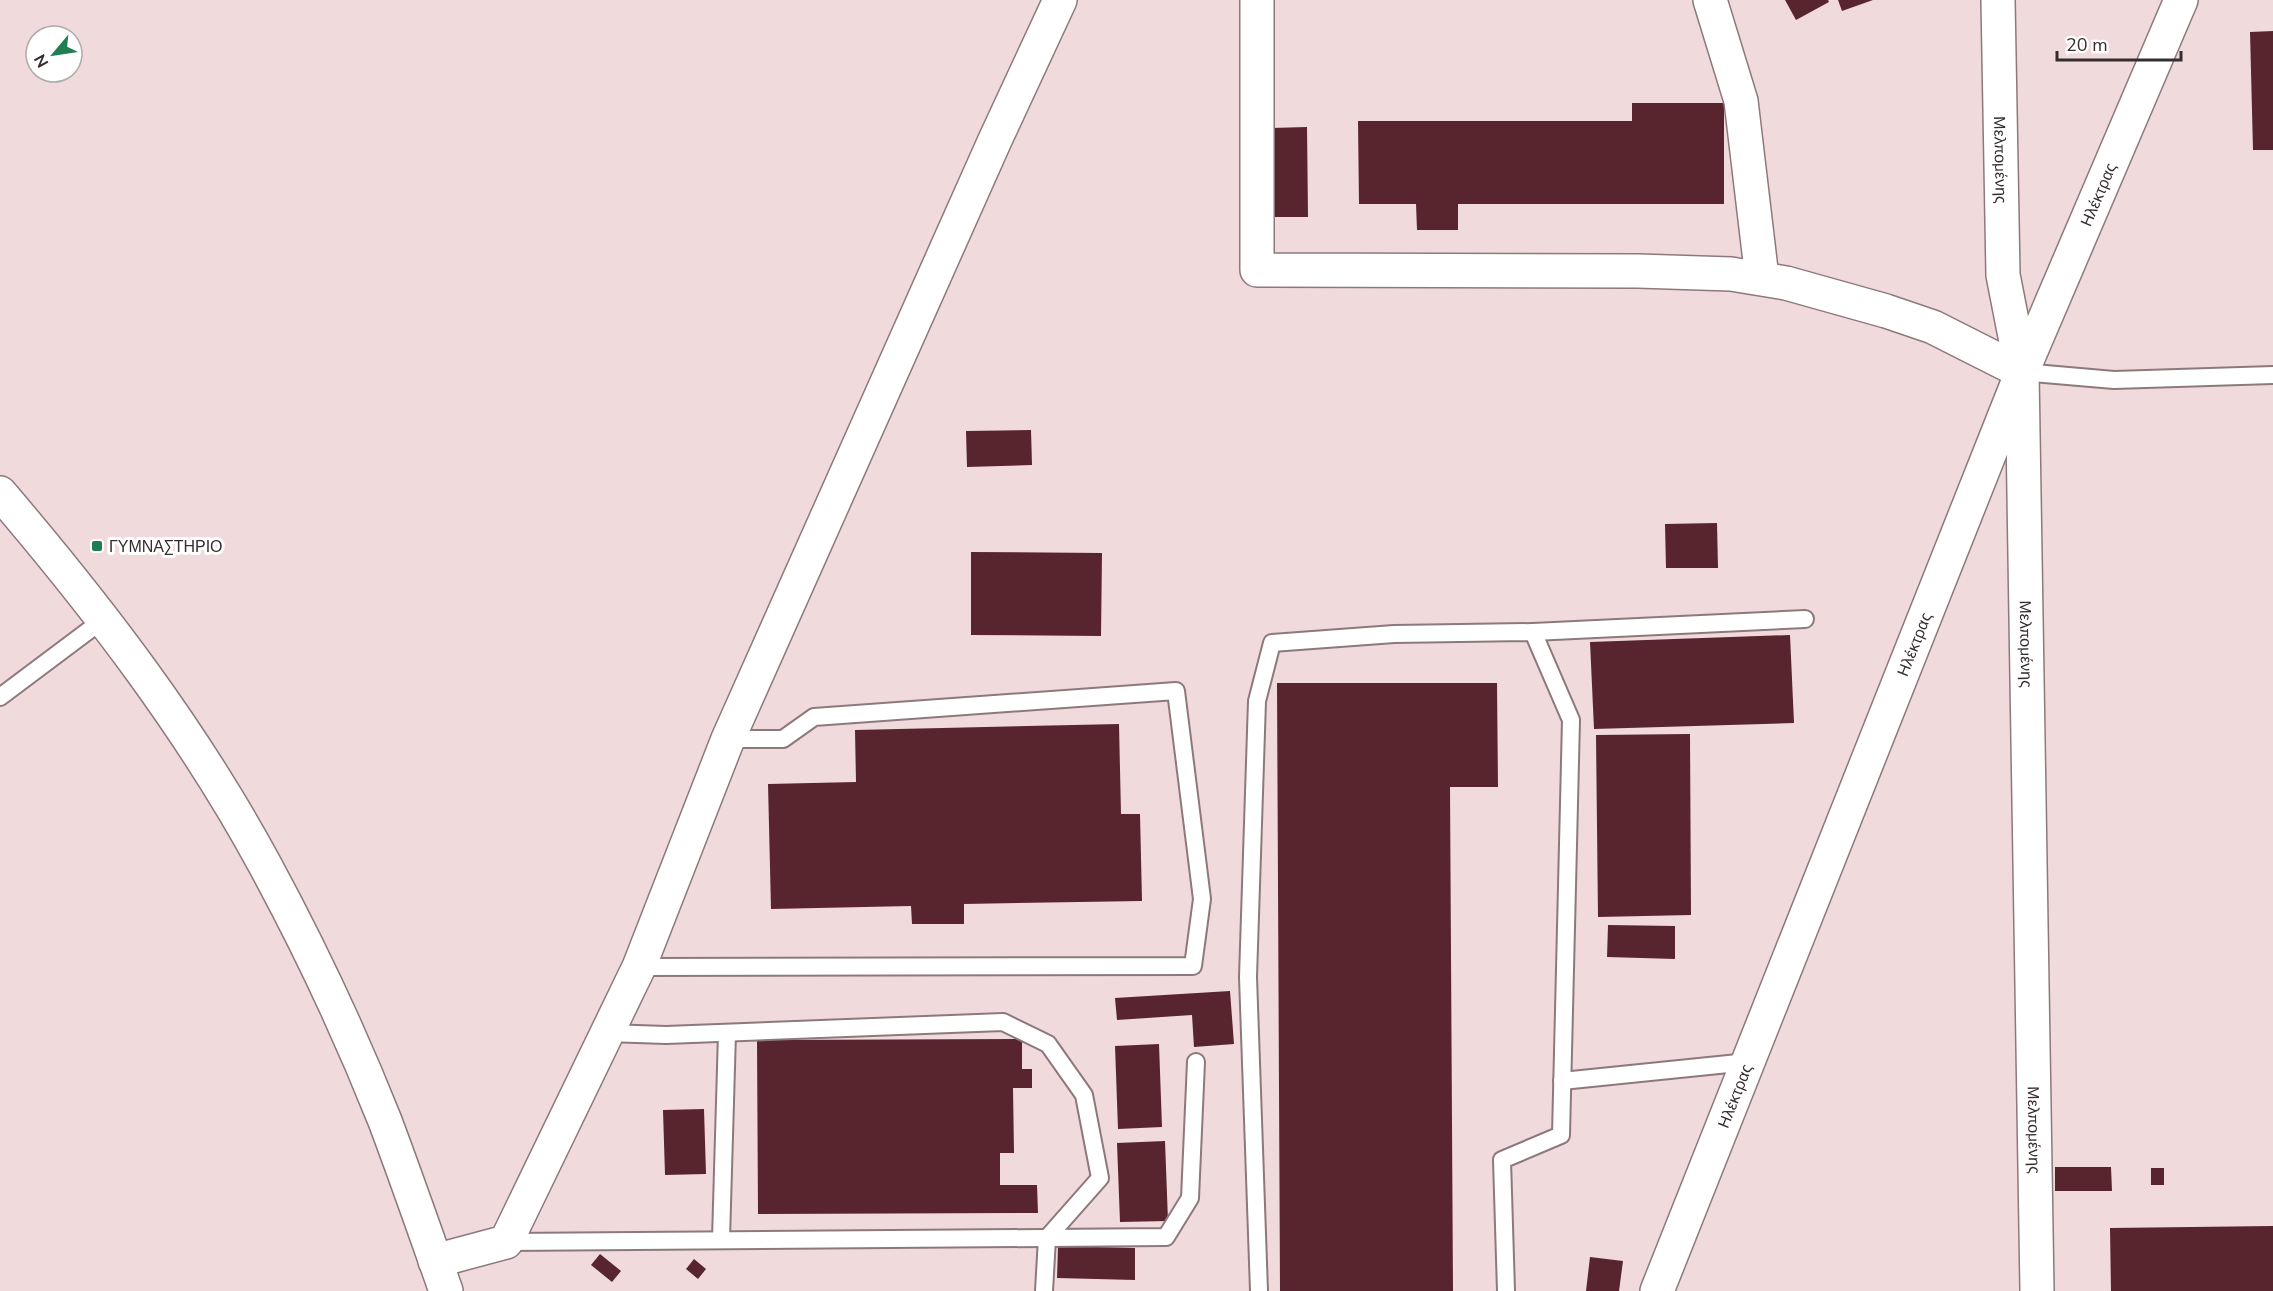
<svg xmlns="http://www.w3.org/2000/svg" width="2273" height="1291" font-family="'Nunito Sans',sans-serif">
  <rect width="100%" height="100%" fill="#f0dadc"/>
  <g fill="#58252f">
    <path d="M1785,0h43l1,2 -33,18z"/>
    <path d="M1838,0h35l-31,11z"/>
    <path d="M2273,31v119h-20l-3,-118z"/>
    <path d="M1632,103h92v101h-266v26h-41l-1,-26h-57l-1,-83h274z"/>
    <path d="M1307,127l1,90h-36l-1,-89z"/>
    <path d="M1031,430l1,35 -65,2 -1,-36z"/>
    <path d="M1717,523l1,45h-52l-1,-44z"/>
    <path d="M971,552l131,1 -1,83 -130,-1z"/>
    <path d="M1790,635l4,88 -200,6 -4,-87z"/>
    <path d="M1277,683h220l1,104h-48l3,504h-173z"/>
    <path d="M1119,724l2,90h19l2,87 -178,3v20h-52l-1,-18 -140,3 -3,-125 88,-2 -1,-52z"/>
    <path d="M1690,734l1,181 -93,2 -2,-182z"/>
    <path d="M1608,925l67,1v33l-68,-2z"/>
    <path d="M1230,991l4,53 -40,3 -2,-32 -75,5 -2,-22z"/>
    <path d="M1022,1039v30h10v19h-19l1,65h-14v32h37l1,28 -280,1 -1,-174z"/>
    <path d="M1159,1044l3,83 -44,2 -3,-83z"/>
    <path d="M704,1109l2,65 -41,1 -2,-65z"/>
    <path d="M1165,1141l3,80 -48,1 -3,-79z"/>
    <path d="M2055,1167h56l1,24h-57z"/>
    <rect x="2151" y="1168" width="13" height="17"/>
    <path d="M2273,1226v65h-162l-1,-63z"/>
    <path d="M1058,1246l77,2v32l-78,-2z"/>
    <path d="M600,1254l21,17 -9,11 -21,-17z"/>
    <path d="M1590,1257l33,4 -4,30h-33z"/>
    <path d="M694,1259l12,10 -8,10 -12,-10z"/>
  </g>
  <g fill="none" stroke-linecap="round" stroke-linejoin="round">
    <g stroke="#8d797b" stroke-width="20">
      <g id="service">
        <path d="M2022,372l92,8 159,-5"/>
        <path d="M1533,632l272,-13"/>
        <path d="M0,697l104,-78"/>
        <path d="M639,967l554,-1 9,-67 -26,-208 -362,26 -31,22h-55"/>
        <path d="M607,1033l59,2 337,-13 45,22 36,51 16,83 -53,60 -3,53"/>
        <path d="M1562,1081l186,-19"/>
        <path d="M721,1239l6,-206"/>
        <path d="M506,1242l660,-5 24,-39 6,-136"/>
        <path d="M1259,1291l-11,-314 9,-276 15,-58 122,-9 139,-2 38,88 -10,415 -59,25 4,131"/>
      </g>
    </g>
    <g stroke="#8d797b" stroke-width="36">
      <g id="minor">
        <path d="M1257,0v270l381,1 93,3 55,9 100,28 47,16 89,45"/>
        <path d="M1710,0l31,101 21,177"/>
        <path id="s1" d="M1998,0l5,275 19,97 15,919"/>
        <path d="M435,1261l71,-19 133,-275 89,-228 267,-599 65,-140"/>
        <path id="s2" d="M1657,1291l365,-919 159,-372"/>
      </g>
    </g>
    <g stroke="#8d797b" stroke-width="36">
      <path id="tertiary" d="M0,493c99,116 192,237 265,372 45,83 85,168 120,256 21,56 41,113 61,170"/>
    </g>
    <use href="#service" stroke="#fff" stroke-width="16"/>
    <use href="#minor" stroke="#fff" stroke-width="33"/>
    <use href="#tertiary" stroke="#fff" stroke-width="33"/>
  </g>
  <rect fill="#217d52" stroke="#fff" stroke-width="2" x="91" y="540" width="12" height="12" rx="3"/>
  <g text-anchor="middle" stroke-width="6" stroke-linejoin="round" paint-order="stroke">
    <g font-size="16" fill="#352d2e" stroke="#fff">
      <text dy="6" stroke="none"><textPath href="#s1" startOffset="160">Μελπομένης</textPath></text>
      <text dy="6" stroke="none"><textPath href="#s2" startOffset="1182">Ηλέκτρας</textPath></text>
      <text dy="6" stroke="none"><textPath href="#s2" startOffset="696">Ηλέκτρας</textPath></text>
      <text dy="6" stroke="none"><textPath href="#s1" startOffset="646">Μελπομένης</textPath></text>
      <text dy="6" stroke="none"><textPath href="#s2" startOffset="210">Ηλέκτρας</textPath></text>
      <text dy="6" stroke="none"><textPath href="#s1" startOffset="1132">Μελπομένης</textPath></text>
    </g>
    <g font-size="16" fill="#352d2e" stroke="#fff" text-anchor="start">
      <text x="109" y="552">ΓΥΜΝΑΣΤΗΡΙΟ</text>
    </g>
  </g>
  <g transform="translate(54 54) rotate(241)"><circle r="28" fill="#ffffff" stroke="#aeabab" stroke-width="1.5"/>
  <path d="M0-4.5L10 22L0 15L-10 22Z" fill="#217d52"/>
  <text y="-9" font-size="16" font-weight="bold" text-anchor="middle" fill="#352d2e">N</text>
  </g>
  <path d="M2057 51v9h124v-9" fill="none" stroke="#352d2e" stroke-width="3"/>
  <text x="2066" y="51" font-size="18" fill="#352d2e" stroke="#ffffff" stroke-width="4.5" paint-order="stroke">20 m</text>
</svg>
